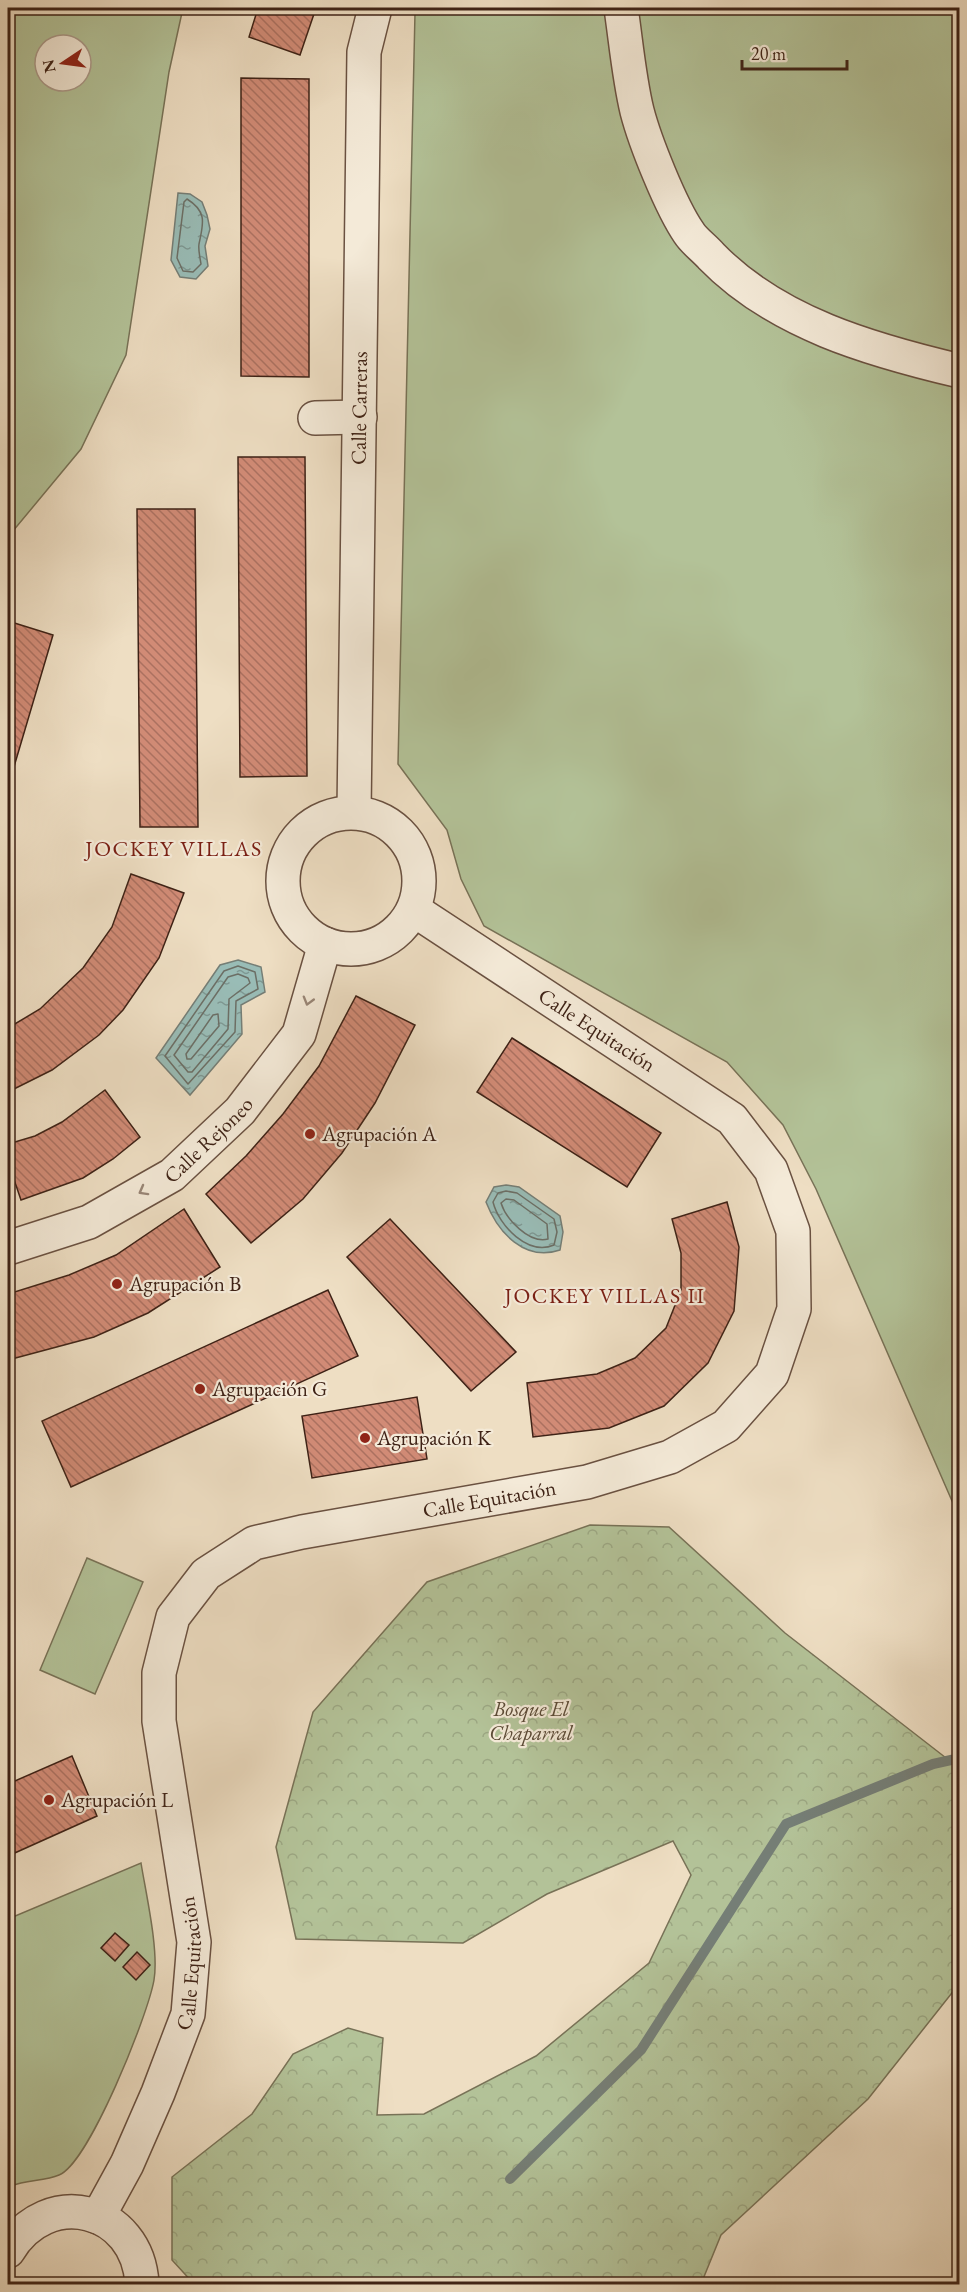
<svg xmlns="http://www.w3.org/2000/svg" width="967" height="2292" font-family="'EB Garamond',serif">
  <defs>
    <pattern id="forest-crowns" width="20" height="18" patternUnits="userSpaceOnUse" patternTransform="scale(1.5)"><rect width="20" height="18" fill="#b3c298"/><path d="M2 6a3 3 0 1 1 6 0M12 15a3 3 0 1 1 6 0" fill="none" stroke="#9ba682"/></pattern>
    <pattern id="water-ripples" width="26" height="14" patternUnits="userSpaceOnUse" patternTransform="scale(1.5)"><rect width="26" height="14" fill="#99bcb6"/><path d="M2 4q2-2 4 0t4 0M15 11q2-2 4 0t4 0" fill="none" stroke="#7e9893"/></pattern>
    <pattern id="building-back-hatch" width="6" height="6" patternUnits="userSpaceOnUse" patternTransform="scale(1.5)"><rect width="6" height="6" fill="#d18b76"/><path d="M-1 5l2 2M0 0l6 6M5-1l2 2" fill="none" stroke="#ab7160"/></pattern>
  </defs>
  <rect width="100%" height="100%" fill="#eedec3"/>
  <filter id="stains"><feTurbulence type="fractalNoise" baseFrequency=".00333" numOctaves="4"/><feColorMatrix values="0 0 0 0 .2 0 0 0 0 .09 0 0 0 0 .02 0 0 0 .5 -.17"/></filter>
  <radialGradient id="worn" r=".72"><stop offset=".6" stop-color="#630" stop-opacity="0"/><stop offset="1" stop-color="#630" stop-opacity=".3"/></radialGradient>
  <g fill="#b3c298" stroke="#787257" stroke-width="1.5" fill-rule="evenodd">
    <path d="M8,8h175l-14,64 -43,283 -45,94 -73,88zM45,45h36v36h-36z"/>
    <path d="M418,8h541v1509l-143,-328 -33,-64 -56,-63 -243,-136 -23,-47 -14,-49 -49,-66 17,-751z"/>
    <path d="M87,1558l56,24 -48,112 -55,-24z"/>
    <path d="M141,1863c5,31 18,87 13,117 -6,35 -65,183 -95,195 -14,6 -32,5 -48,11l-3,-2v-265z"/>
  </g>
  <path fill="url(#forest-crowns)" stroke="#787257" stroke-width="1.5" d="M590,1525l79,2 116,106 174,135v216l-91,115 -147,136 -20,49h-507l-22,-24v-83l80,-63 41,-60 55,-26 35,10 -6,77 47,-1 112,-58 113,-93 42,-88 -18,-34 -126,53 -84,49 -167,-4 -20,-92 37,-135 114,-130z"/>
  <g fill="url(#water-ripples)" stroke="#757e76" stroke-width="1.5">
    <path d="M178,193l12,1 12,8 5,13 3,14 -5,17 3,20 -12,13 -16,-2 -9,-17z"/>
    <path d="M238,960l23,7 4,25 -24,13 1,29 -52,61 -34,-37 64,-93z"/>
    <path d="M506,1185l13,2 41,29 3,16 -3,18c-35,12 -62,-17 -74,-48l8,-15z"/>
  </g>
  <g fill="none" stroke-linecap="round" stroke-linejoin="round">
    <g stroke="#6c6f66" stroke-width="1.5">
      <path d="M187,199c21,13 16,25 12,45 -1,6 1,13 2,20l-8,8 -10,-1 -6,-13 7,-56z"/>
      <path d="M238,966l17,6 3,17 -22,12 -1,31 -47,52 -23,-28 59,-85z"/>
      <path d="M238,974l10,4 2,5 -21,16 -1,30 -36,43h-4l-14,-17 54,-78z"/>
      <path d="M218,1014l1,12 -28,33h-4l-1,-5 27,-39z"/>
      <path d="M506,1191l11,2 37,26 3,13 -3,13c-26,11 -55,-19 -61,-43l5,-9z"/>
      <path d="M506,1199l8,1 33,24 1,15c-19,5 -42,-20 -47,-36z"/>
    </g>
    <path stroke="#757e76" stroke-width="10" d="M510,2179l131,-129 145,-226 147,-60 27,-6"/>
  </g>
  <g fill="url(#building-back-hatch)" stroke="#3e2216" stroke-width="1.5">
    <path d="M258,8h58l-16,47 -51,-18z"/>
    <path d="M241,78l68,1v298l-68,-1z"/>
    <path d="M238,457h67l2,319 -67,1z"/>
    <path d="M137,509h58l3,318h-58z"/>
    <path d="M8,621l45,14 -45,152z"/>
    <path d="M131,874l53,19 -25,65 -36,52 -24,25 -47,35 -44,22v-64l32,-19 43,-41 29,-41z"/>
    <path d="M356,996l59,29 -40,78 -33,50 -39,46 -52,44 -45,-49 40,-38 37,-42 36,-48z"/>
    <path d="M512,1038l149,95 -34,54 -150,-95z"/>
    <path d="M105,1090l35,47 -27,22 -30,19 -62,22 -13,-38v-18l27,-8 27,-14z"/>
    <path d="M727,1202l12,45 -5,64 -26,52 -44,43 -55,22 -76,9 -6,-54 70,-9 38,-16 31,-30 15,-38v-37l-9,-34z"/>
    <path d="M184,1209l36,58 -72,46 -54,24 -86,23v-66l61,-19 47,-20z"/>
    <path d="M390,1219l126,133 -45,39 -124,-134z"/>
    <path d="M328,1290l30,66 -287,131 -29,-66z"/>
    <path d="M417,1397l10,62 -115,19 -10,-62z"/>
    <path d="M72,1756l25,60 -89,40v-72z"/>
    <path d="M115,1933l14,12 -14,16 -14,-13z"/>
    <path d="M137,1952l13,13 -14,15 -13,-13z"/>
  </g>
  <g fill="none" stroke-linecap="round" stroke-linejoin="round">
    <g stroke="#6a5141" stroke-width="36">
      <g id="minor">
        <path d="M621,8c5,34 8,70 16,103 8,31 34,96 52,122 5,8 15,15 22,23 65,67 160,94 249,115"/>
        <path d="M315,418l45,-1"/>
        <path id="s1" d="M354,812l10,-760 11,-44"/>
        <circle cx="351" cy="881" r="68"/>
        <path id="s2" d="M8,1248l81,-26 83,-47 68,-64 59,-77 26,-90"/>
        <path id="s3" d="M98,2217l29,-53 31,-71 30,-79 6,-72 -35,-221v-48l14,-56 33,-43 48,-31 48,-11 285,-50 83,-25 56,-31 46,-52 22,-65 -1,-78 -22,-61 -39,-51 -318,-209"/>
        <path d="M8,2251c39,-66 130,-44 134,33"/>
      </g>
    </g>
    <use href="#minor" stroke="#f4ead8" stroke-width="33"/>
  </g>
  <defs><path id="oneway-chevron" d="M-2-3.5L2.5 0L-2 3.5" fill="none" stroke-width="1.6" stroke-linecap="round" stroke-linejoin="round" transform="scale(1.5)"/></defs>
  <g stroke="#998677">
    <use href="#oneway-chevron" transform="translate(308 1001) rotate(106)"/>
    <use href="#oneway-chevron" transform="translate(143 1191) rotate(151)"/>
  </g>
  <g fill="#8f2418" stroke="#f4ead8" stroke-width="2">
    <circle cx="310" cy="1134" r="6"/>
    <circle cx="117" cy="1284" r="6"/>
    <circle cx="200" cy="1389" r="6"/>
    <circle cx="365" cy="1438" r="6"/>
    <circle cx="49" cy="1800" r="6"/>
  </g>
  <g text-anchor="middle" stroke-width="4.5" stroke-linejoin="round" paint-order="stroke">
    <g font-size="21" fill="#3e2216" stroke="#f4ead8">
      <text dy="7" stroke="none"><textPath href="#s1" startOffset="404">Calle Carreras</textPath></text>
      <text transform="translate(597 1030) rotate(33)" y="7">Calle Equitación</text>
      <text dy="7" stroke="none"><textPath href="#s2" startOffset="231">Calle Rejoneo</textPath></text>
      <text dy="7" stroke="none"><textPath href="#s3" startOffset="975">Calle Equitación</textPath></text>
      <text dy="7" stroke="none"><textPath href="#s3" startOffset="273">Calle Equitación</textPath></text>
    </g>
    <g font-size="21" fill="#3e2216" stroke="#f4ead8" text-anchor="start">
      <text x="322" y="1141">Agrupación A</text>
      <text x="129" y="1291">Agrupación B</text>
      <text x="212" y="1396">Agrupación G</text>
      <text x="377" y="1445">Agrupación K</text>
      <text x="61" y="1807">Agrupación L</text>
    </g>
    <g font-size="21" font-style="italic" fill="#5b4a36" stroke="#f4ead8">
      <text x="531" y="1716">Bosque El<tspan x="531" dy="24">Chaparral</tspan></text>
    </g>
    <g font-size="22" letter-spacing="1.5" fill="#7a1f14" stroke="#f4ead8">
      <text x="174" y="856">JOCKEY VILLAS</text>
      <text x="605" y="1303">JOCKEY VILLAS II</text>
    </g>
  </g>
  <rect width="967" height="2292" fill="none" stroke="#eedec3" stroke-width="30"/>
  <rect x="9" y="9" width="949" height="2274" fill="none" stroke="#3e2216" stroke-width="3"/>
  <rect x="15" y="15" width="937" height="2262" fill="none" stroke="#3e2216" stroke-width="1.5"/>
  <g transform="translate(63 63) rotate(257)"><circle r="28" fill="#f4ead8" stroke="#ab9a8a" stroke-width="1.5"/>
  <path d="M0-4.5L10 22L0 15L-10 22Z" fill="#8f2418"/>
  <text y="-9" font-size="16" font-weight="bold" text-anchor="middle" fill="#3e2216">N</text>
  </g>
  <path d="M742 60v9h105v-9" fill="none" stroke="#3e2216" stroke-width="3"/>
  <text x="751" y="60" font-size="18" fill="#3e2216" stroke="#f4ead8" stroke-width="4.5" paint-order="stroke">20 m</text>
  <rect width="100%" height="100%" filter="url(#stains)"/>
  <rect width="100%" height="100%" fill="url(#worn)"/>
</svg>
